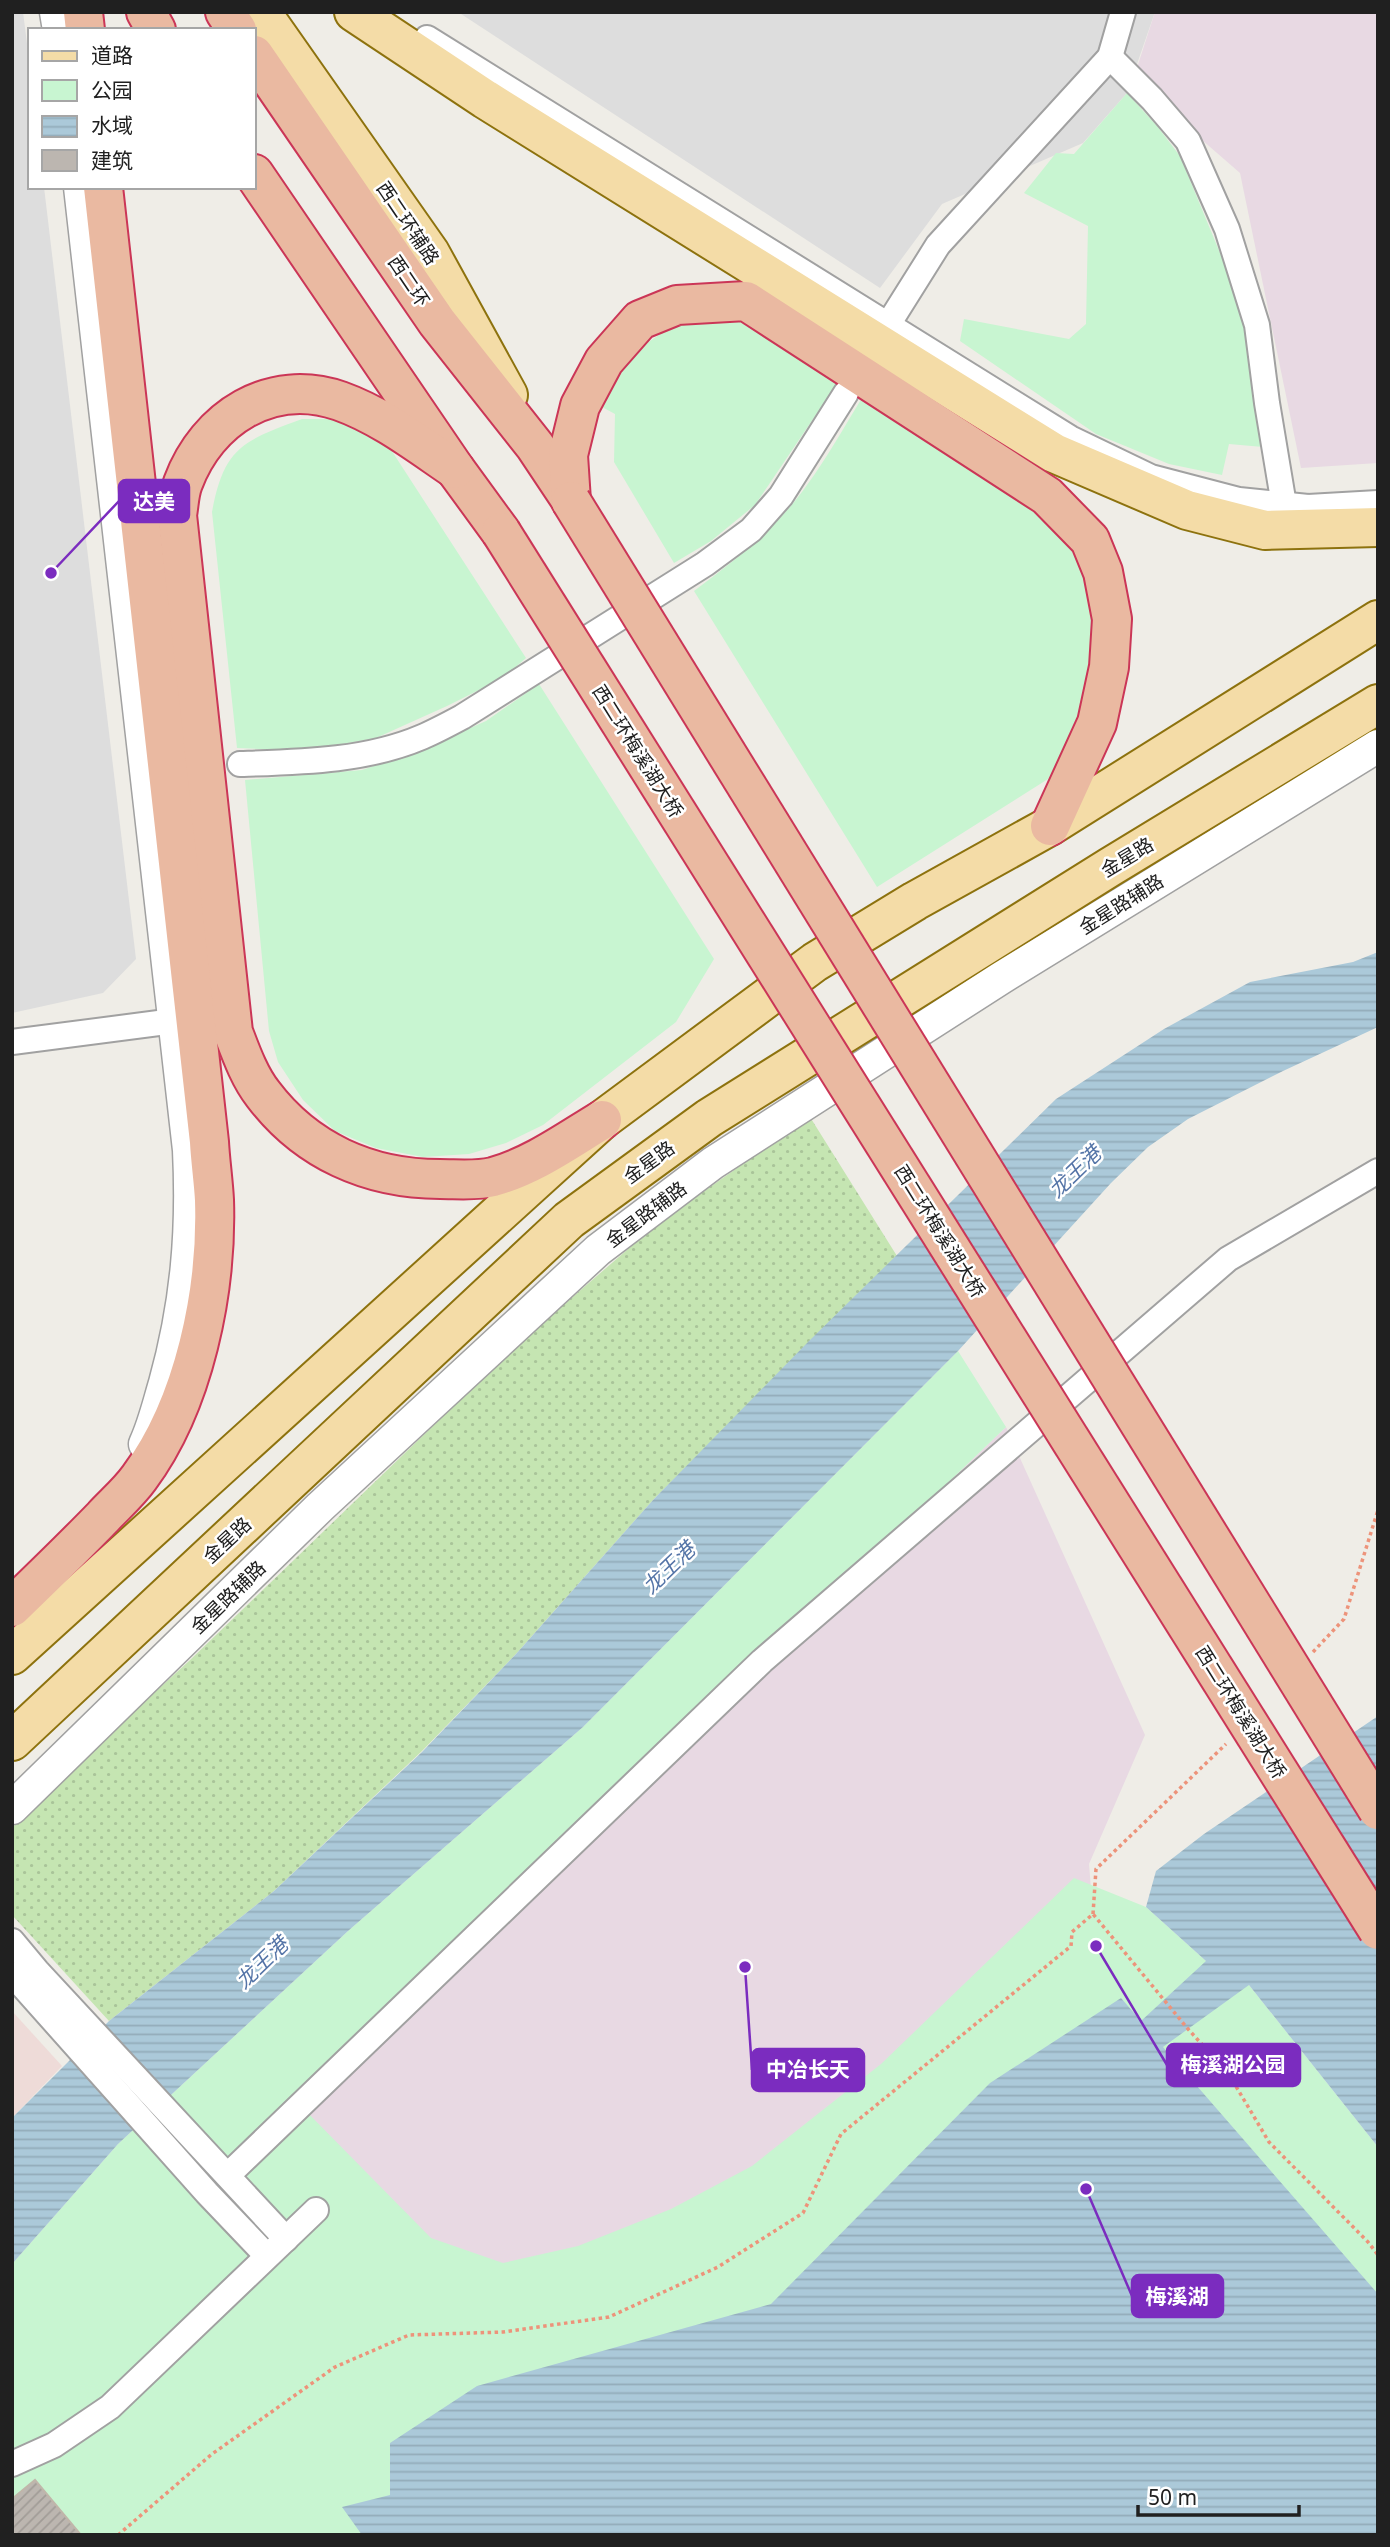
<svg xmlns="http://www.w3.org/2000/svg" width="1390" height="2547" font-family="'Noto Sans','Noto Sans SC',sans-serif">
  <defs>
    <pattern id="grass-dots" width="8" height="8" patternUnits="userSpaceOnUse" patternTransform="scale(1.75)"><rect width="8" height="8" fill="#c5e5b2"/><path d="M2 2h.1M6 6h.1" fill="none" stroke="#a9c499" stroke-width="1.8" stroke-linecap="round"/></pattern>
    <pattern id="water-rules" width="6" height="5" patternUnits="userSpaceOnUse" patternTransform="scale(1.75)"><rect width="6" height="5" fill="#abc9d9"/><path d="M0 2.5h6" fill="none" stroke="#93acba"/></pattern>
    <pattern id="building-hatch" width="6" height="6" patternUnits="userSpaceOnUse" patternTransform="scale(1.75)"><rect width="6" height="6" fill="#bcb6b0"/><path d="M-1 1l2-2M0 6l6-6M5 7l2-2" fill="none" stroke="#a19c97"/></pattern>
  </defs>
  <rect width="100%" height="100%" fill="#efede7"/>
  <g fill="#ddd">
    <path d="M12,12h11l7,55v120h14l92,772 -33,34 -91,20z"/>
    <path d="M458,12h697l-28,81 -44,50 -141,61 -62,84z"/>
  </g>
  <path fill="#eedbd8" d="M12,2011l50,55 -50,52z"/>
  <g fill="#e8d9e3">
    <path d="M1155,12h223v451l-77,5 -61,-295 -107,-93z"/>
    <path d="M1006,1427l139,308 -56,129 4,50 -380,326 -701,144z"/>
  </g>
  <path fill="url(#grass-dots)" d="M810,1117l87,139 -244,244 -137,154 -94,97 -148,140 -165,130 -97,-106v-87l48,-49 129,-118 327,-315 141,-122z"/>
  <g fill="#c8f5d1">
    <path d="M1127,93l30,33 23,30 66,160 2,38 15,93 -34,-3 -7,31 -53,-11 -73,-30 -136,-93 4,-22 105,20 17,-15 2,-98 -64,-33 32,-40 18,1z"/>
    <path d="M701,319l38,2 99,61 -83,123 -44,36 -37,22 -60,-101 1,-48 -13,-7 1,-15 23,-35 42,-28z"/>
    <path d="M862,398l138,88 59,41 21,33 22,46 -14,113 -40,60 -171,108 -183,-296c41,-31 83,-63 113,-106 20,-27 37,-58 55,-87z"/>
    <path d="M302,419h47l37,23 140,216 -23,20 -56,28 -71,32 -72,13 -67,-3 -25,-236c12,-65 31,-71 90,-93z"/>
    <path d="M539,684l175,275 -38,63 -133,103 -37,18 -37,11 -46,3 -47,-9 -41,-17 -32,-31 -25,-38 -9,-31 -24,-251 117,-10 61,-21 63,-28z"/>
    <path d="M958,1351l48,76 -706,678 131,133 72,25 75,-17 93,-37 81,-43 129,-102 193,-186 72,29 60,54 43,24 129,162v388h-1366v-271l106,-120 230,-213 235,-204z"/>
  </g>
  <g fill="url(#water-rules)">
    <path d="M1378,952v75l-95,44 -95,48 -40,28 -37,36 -153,168 -375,376 -235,204 -230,213 -106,120v-146l97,-97 165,-130 148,-139 94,-98 137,-154 155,-158 248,-243 108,-70 86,-47 103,-20z"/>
    <path d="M1378,1716v431l-129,-162 -86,62 215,247v241h-1016l-20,-28 48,-12v-52l87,-57 294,-82 219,-221 131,-85 20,23 65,-60 -60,-54 10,-36 48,-37z"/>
  </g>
  <path fill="url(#building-hatch)" stroke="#c0b6aa" stroke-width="2" d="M35,2480l46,55h-69v-36z"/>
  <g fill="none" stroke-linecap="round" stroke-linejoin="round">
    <g stroke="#a1a1a1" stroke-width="28">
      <g id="minor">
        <path d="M427,38l643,400 81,39 88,23 69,7 70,-4"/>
        <path d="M1110,57l42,42 36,42 39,88 30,96 10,78 17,102"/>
        <path d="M884,331l54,-86 172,-188 13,-45"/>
        <path d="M240,764c61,-2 126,-3 182,-27 14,-6 27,-13 40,-20l243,-153 46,-34 30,-34 65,-103"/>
        <path d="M12,1042l162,-21"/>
        <path d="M12,1941l25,30 249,268"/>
        <path d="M12,1974l195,219 60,63"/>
        <path d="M228,2175l534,-514 466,-402 150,-88"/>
        <path d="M12,2464l42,-19 56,-38 206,-197"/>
      </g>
    </g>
    <g stroke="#a1a1a1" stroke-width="35">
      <g id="tertiary">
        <path d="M56,12l3,18"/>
        <path d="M80,187l109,963c4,82 -2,154 -24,233 -6,20 -11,42 -20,61"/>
        <path d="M12,1808l308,-301 278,-257 115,-87 288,-185 377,-232"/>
      </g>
    </g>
    <g stroke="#8d720e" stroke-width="42">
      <g id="primary">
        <path d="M261,12l169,241 78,142"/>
        <path d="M354,12l131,87 569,354 133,57 78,20 113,-3"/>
        <path d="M12,1655l590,-535 213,-158 100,-61 135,-75 328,-206"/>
        <path d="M12,1741l557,-521 140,-102 401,-251 268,-163"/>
      </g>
    </g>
    <g stroke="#cb3657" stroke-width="42">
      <g id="trunk">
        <path d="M83,12l2,18"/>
        <path d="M146,12l10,18"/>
        <path d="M225,12l12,18"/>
        <path d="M254,55l183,267 98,124 34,51"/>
        <path d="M254,174l201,295 46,63"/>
        <path d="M455,469c-37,-25 -73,-53 -115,-68 -69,-24 -133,17 -157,82 -4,10 -4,21 -6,32l56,517c8,21 16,44 30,62 43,57 106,85 177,85 17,0 37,2 53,-2 40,-11 74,-36 109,-57"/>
        <path d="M571,501l-3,-46 12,-49 24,-45 36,-41 37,-15 69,-4 301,195 43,44 13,32 9,47 -3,48 -12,56 -47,103"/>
        <path d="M12,1607c31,-30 61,-59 91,-90 12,-13 26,-25 36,-39 55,-74 78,-187 75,-278 -1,-19 -4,-39 -5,-58l-106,-955"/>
      </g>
    </g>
    <g stroke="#ed937a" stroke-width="3.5" stroke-dasharray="3.5 3.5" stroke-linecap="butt">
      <path d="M1378,1369v11"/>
      <path d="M1313,1652l31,-33 34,-109"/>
      <path d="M1093,1914l3,-45 130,-125"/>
      <path d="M118,2535l94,-81 123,-87 74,-32 94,-3 106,-15 109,-50 85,-54 38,-79 230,-188 1,-14 21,-18 95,115 40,44 41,69 99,100 10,13"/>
    </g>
    <use href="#minor" stroke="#fff" stroke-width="24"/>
    <use href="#tertiary" stroke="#fff" stroke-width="32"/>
    <use href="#primary" stroke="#f4dca7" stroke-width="38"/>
    <use href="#trunk" stroke="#eab9a1" stroke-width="38"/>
    <g stroke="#cb3657" stroke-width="42" stroke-linecap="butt">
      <g id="trunk-bridge">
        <path d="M571,501l807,1309"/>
        <path d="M501,532l877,1398"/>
      </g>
    </g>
    <use href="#trunk-bridge" stroke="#eab9a1" stroke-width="38"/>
  </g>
  <g text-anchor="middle" stroke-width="5" stroke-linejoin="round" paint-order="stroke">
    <g font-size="19" fill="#202020" stroke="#fff">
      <text transform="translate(408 223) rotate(56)" y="7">西二环辅路</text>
      <text transform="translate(409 281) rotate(56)" y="7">西二环</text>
      <text transform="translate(638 751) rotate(58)" y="7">西二环梅溪湖大桥</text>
      <text transform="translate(1127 857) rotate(-31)" y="7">金星路</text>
      <text transform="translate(1121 904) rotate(-32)" y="7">金星路辅路</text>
      <text transform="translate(649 1162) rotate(-36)" y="7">金星路</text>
      <text transform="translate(646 1214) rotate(-37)" y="7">金星路辅路</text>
      <text transform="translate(940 1231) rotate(58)" y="7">西二环梅溪湖大桥</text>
      <text transform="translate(227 1540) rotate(-43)" y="7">金星路</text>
      <text transform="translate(228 1597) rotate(-44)" y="7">金星路辅路</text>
      <text transform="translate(1241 1712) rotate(58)" y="7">西二环梅溪湖大桥</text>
    </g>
    <g font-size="21" font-style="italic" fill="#5474a7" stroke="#fff">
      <text transform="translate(1075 1172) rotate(-44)" y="7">龙王港</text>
      <text transform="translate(669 1568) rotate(-44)" y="7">龙王港</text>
      <text transform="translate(262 1963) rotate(-44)" y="7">龙王港</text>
    </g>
  </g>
  <path fill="none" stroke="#7b2cbf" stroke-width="2.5" d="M51 573L119 501M1096 1946L1167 2065M745 1967L752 2070M1086 2189L1132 2296"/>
  <g fill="#7b2cbf" stroke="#fff" stroke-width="2.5">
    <circle cx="51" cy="573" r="7"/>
    <circle cx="1096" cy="1946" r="7"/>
    <circle cx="745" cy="1967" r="7"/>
    <circle cx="1086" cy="2189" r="7"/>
  </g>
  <g fill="#7b2cbf" stroke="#7b2cbf" stroke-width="2.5">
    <rect x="119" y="480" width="70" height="42" rx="7"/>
    <rect x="1167" y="2044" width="133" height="42" rx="7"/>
    <rect x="752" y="2049" width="112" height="42" rx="7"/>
    <rect x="1132" y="2275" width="91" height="42" rx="7"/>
  </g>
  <g font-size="21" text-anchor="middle" font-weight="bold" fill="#fff">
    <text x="154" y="509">达美</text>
    <text x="1233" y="2072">梅溪湖公园</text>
    <text x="808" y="2077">中冶长天</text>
    <text x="1177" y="2304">梅溪湖</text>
  </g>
  <rect width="1390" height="2547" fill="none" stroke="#202020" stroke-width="28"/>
  <rect x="28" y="28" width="228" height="161" fill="#ffffff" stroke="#a6a6a6" stroke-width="2"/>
  <rect x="42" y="51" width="35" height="10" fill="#f4dca7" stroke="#a6a6a6" stroke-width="2"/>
  <text x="91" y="63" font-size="21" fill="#202020">道路</text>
  <rect x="42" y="80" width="35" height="21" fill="#c8f5d1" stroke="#a6a6a6" stroke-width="2"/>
  <text x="91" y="98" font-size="21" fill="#202020">公园</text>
  <rect x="42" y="116" width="35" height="21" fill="url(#water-rules)" stroke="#a6a6a6" stroke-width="2"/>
  <text x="91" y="133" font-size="21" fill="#202020">水域</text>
  <rect x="42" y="150" width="35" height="21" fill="#bcb6b0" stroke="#a6a6a6" stroke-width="2"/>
  <text x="91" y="168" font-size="21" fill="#202020">建筑</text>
  <path d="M1138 2505v10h161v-10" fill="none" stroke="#202020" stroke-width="3.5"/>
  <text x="1148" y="2505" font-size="21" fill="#202020" stroke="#ffffff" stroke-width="5" paint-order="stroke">50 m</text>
</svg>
